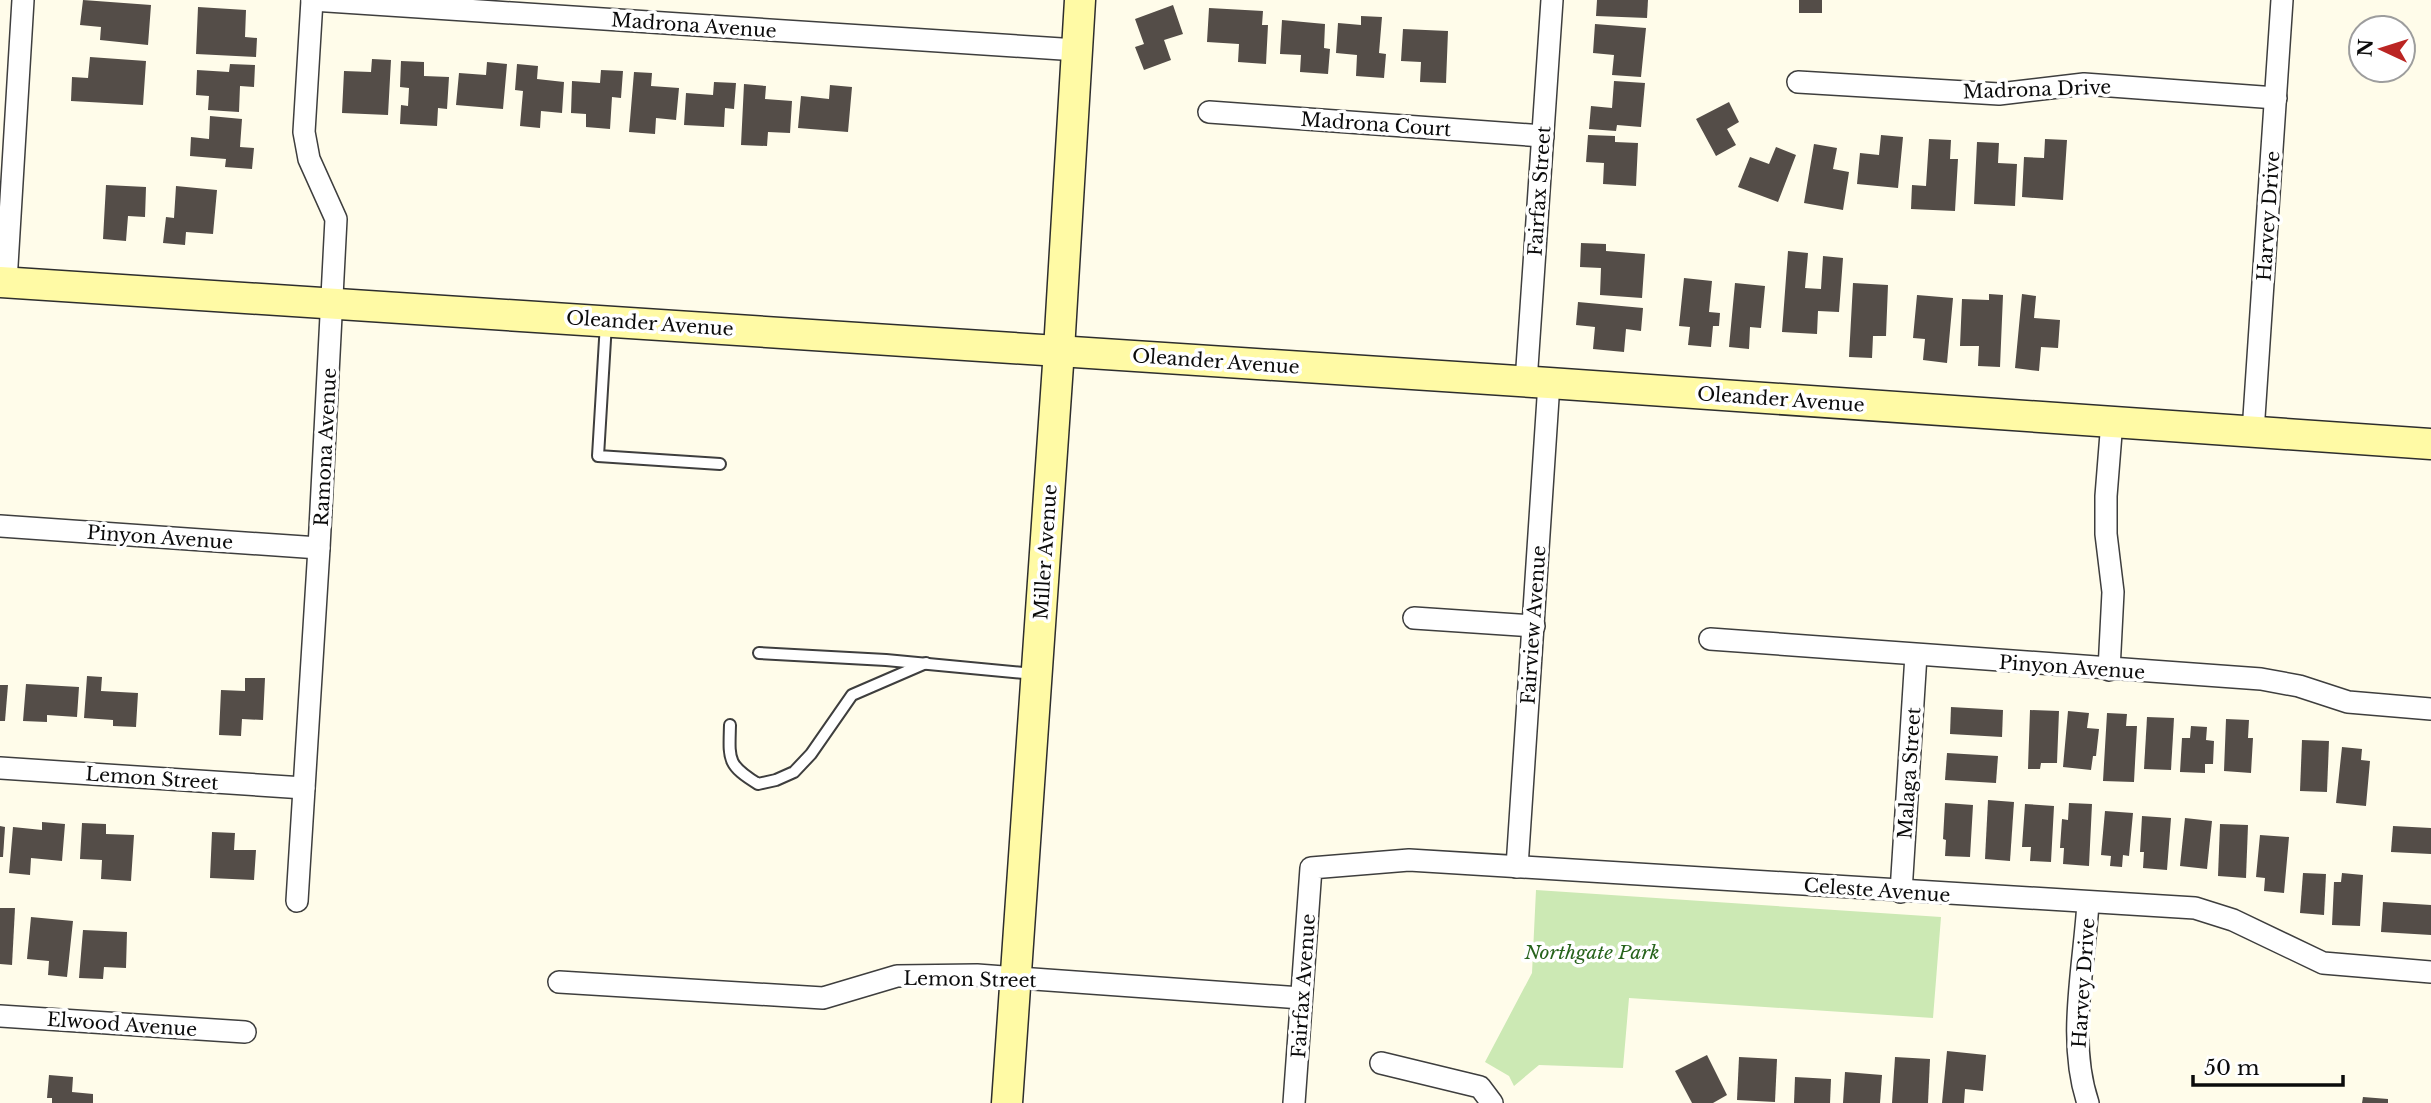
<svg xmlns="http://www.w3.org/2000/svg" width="2431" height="1103" font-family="'Libre Baskerville',serif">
  <rect width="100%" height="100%" fill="#fffcea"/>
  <path fill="#cce9b4" d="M1536,890l405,27 -8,101 -304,-20 -6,70 -84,-3 -25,21 -5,-10 -24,-14 47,-89z"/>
  <g fill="#544d48">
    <path d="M83,0l68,5 -3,40 -48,-5 1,-13 -21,-2z"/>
    <path d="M1597,0h51l-1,18 -51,-2z"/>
    <rect x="1799" y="0" width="23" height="13"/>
    <path d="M1173,5l10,29 -19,6 7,20 -27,10 -9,-23 9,-3 -9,-25z"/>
    <path d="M198,7l48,3 -1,27 12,1 -1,19 -60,-3z"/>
    <path d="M1209,8l54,3 -1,14h6l-2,39 -28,-2 1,-18 -32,-2z"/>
    <path d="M1361,16l21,1 -3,36 7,1 -2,24 -28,-2 1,-21 -21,-2 2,-30 23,2z"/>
    <path d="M1282,20l43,4 -1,24 6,1 -2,25 -28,-2 1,-17 -21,-1z"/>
    <path d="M1595,24l51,4 -5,49 -29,-2 2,-20 -21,-2z"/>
    <path d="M1403,29l45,2 -2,52 -26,-1 1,-20 -20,-1z"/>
    <path d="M90,57l56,4 -3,44 -72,-4 1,-24 16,1z"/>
    <path d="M372,59l19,1 -3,55 -46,-2 2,-42 27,1z"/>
    <path d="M401,61l23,1v14l25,1 -2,32 -9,-1 -1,18 -37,-2 1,-19 7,1 1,-18 -9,-1z"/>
    <path d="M487,62l20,2 -4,45 -47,-4 3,-32 27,2z"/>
    <path d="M230,64l25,1 -1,22 -14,-1 -1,26 -31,-2 1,-14 -13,-1 1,-25 32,2z"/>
    <path d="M517,64l21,2 -1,13 27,3 -2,31 -21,-2 -1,17 -20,-2 3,-35 -8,-1z"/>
    <path d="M601,70l22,1 -2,27 -9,-1 -2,32 -24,-2v-13l-15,-1 1,-32 28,2z"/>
    <path d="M634,72l18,1 -1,13 28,2 -3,32 -20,-2 -1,16 -26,-2z"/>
    <path d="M1614,81l31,2 -4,44 -24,-2 -1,6 -27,-2 2,-23 21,2z"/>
    <path d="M714,82l22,1 -2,26 -9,-1 -1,19 -40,-2 2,-32 27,2z"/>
    <path d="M744,84l22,2 -1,13 27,2 -2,32 -22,-1 -1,14 -26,-1z"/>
    <path d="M830,85l22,2 -4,45 -50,-4 3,-32 28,3z"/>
    <path d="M1729,102l10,20 -12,7 9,16 -20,11 -20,-37z"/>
    <path d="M210,116l32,3 -2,28 14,1 -2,21 -27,-2 1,-8 -36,-3 1,-19 18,2z"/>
    <path d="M1588,135l27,1v6l23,1 -2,43 -33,-2 1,-21 -18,-1z"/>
    <path d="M1881,135l22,2 -5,51 -41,-4 3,-31 19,2z"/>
    <path d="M1929,139l22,1 -1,19h8l-3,52 -44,-2 1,-24 14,1z"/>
    <path d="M2045,139l22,1 -4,60 -41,-3 2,-40 20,1z"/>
    <path d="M1977,142l22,1 -1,20 19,1 -2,42 -41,-2z"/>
    <path d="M1814,144l23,4 -4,21 16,3 -6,38 -39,-7z"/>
    <path d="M1776,147l20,8 -18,47 -40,-15 12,-30 19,7z"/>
    <path d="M106,185l40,2 -1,30 -17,-1 -2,25 -23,-2z"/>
    <path d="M176,186l41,4 -4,44 -27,-2 -1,13 -22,-2 3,-26 8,1z"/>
    <path d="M1581,243l25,1v7l39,3 -3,44 -42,-3 1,-27 -21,-1z"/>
    <path d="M1788,251l20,2 -3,35 16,1 2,-33 20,2 -4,54 -21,-1 -1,23 -35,-2z"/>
    <path d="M1684,278l28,3 -3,31 11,1 -1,13h-6l-2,21 -23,-2 2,-18 -11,-1z"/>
    <path d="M1735,283l30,3 -4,42 -11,-1 -1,22 -20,-2z"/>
    <path d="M1853,283l35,2 -2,51h-13l-1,22 -23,-1z"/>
    <path d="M1989,294l14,1 -3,72 -22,-1 1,-20h-19l2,-47 27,1z"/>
    <path d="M2022,294l14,2 -2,22 26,2 -2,28 -17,-1 -2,24 -24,-3z"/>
    <path d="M1917,295l36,3 -6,65 -24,-3 2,-21 -12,-1z"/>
    <path d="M1578,302l65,6 -2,23 -15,-2 -2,23 -31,-3 2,-22 -19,-2z"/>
    <path d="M87,676l15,1 -1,14 37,2 -2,34 -23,-1v-6l-29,-2z"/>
    <path d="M245,678h20l-2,42 -21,-1 -1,17 -22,-1 2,-45 24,1z"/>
    <path d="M26,684l53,3 -2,30 -30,-2v7l-24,-1z"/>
    <path d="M0,685h8l-3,36h-5z"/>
    <path d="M1951,707l52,3 -1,27 -52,-3z"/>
    <path d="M2030,710l29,1 -2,52h-16l-1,6h-12z"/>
    <path d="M2068,711l21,2 -2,15 12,1 -3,27h-3l-2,14 -28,-3z"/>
    <path d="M2107,713l20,1 -1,12h11l-3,56 -31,-1z"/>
    <path d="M2147,717l27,1 -3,52 -27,-1z"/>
    <path d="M2226,719l23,1 -1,18h5l-2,35 -27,-2z"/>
    <path d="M2191,726l16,1 -1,13 8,1 -1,23h-8v9l-25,-1 2,-34h8z"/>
    <path d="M2302,740l27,1 -2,51 -27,-1z"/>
    <path d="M2342,747l20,2 -1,11 9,1 -4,45 -30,-3z"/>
    <path d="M1947,753l51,3 -2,27 -51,-3z"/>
    <path d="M1988,800l26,2 -4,59 -25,-2z"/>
    <path d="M1945,803l28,2 -3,52 -25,-1 1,-16 -3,-1z"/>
    <path d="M2069,803l23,1 -3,62 -26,-2 1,-16h-4l2,-29 6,1z"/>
    <path d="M2025,804l29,2 -3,56 -21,-1 1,-14h-9z"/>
    <path d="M2105,811l28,2 -4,43 -6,-1 -1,12 -12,-1 1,-10 -10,-1z"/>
    <path d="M2142,816l29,2 -4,52 -24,-2 1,-16h-4z"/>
    <path d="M2185,818l27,3 -5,48 -27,-3z"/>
    <path d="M42,822l23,2 -3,37 -31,-3 -1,17 -21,-2 4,-46 29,3z"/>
    <path d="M82,823l24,1v10l28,1 -3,46 -30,-2 1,-19 -22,-1z"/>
    <path d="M2220,824l28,1 -2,53 -28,-2z"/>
    <path d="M0,826l5,1 -2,30h-3z"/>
    <path d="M2393,826l38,2v26l-40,-2z"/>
    <path d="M212,832l23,1 -1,17h22l-2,30 -44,-2z"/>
    <path d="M2260,835l29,2 -5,56 -20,-2 1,-13 -9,-1z"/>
    <path d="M2303,873l23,1 -2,41 -24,-2z"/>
    <path d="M2342,873l21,2 -3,51 -28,-1 2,-43h7z"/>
    <path d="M2383,902l48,3v30l-50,-3z"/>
    <path d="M0,908h15l-3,57 -12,-1z"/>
    <path d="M31,917l42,4 -6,56 -19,-2 1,-14 -22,-2z"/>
    <path d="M83,930l44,2 -1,36 -22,-1 -1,12 -24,-1z"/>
    <path d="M1947,1051l39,4 -3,36 -18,-2 -1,14h-22z"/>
    <path d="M1707,1055l20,40 -14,8h-21l-17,-32z"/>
    <path d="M1739,1057l38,2 -2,43 -38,-2z"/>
    <path d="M1895,1057l35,2 -2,44h-36z"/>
    <path d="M1845,1072l37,3 -2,28h-37z"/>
    <path d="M49,1075l24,2 -1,15 21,2v9h-41v-5h-5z"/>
    <path d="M1795,1077l36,2 -1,24h-36z"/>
    <path d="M2363,1097l25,2v4h-26z"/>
  </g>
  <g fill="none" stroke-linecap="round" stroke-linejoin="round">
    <g stroke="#3e3e3e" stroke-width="14">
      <g id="lane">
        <path d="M606,323l-8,133 122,8"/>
        <path d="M759,653l127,7 148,14"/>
        <path d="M730,725c-1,35 -3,40 28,59l18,-4 18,-8 17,-18 41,-59 74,-32"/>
      </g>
    </g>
    <g stroke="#3e3e3e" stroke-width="24">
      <g id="street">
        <path d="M312,0l765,50"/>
        <path d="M1798,82l201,12 85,-10 192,14"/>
        <path d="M1209,112l334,24"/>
        <path d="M6,282l17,-282"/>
        <path d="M1526,382l26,-382"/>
        <path d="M2253,432l29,-432"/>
        <path d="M0,526l319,22"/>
        <path d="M1414,618l120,8"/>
        <path d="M1710,639l551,40 38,7 49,16 83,7"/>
        <path d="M2109,670l4,-78 -7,-58v-38l6,-75"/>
        <path d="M0,768l304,20"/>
        <path d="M1517,867l32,-484"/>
        <path d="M1901,892l15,-237"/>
        <path d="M297,901l22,-353 17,-329 -27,-60 -5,-27 8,-132"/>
        <path d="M2088,903c-4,65 -21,138 0,200"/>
        <path d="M559,982l264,16 74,-22 80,-1 324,23"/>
        <path d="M0,1016l245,16"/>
        <path d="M1381,1063l99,24 12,16"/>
        <path d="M1294,1103l17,-235 98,-8 786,48 38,12 90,43 108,9"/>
      </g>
    </g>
    <g stroke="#2d2d2d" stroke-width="33">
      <g id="secondary">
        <path d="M0,282l1549,101 882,61"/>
        <path d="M1007,1103l52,-753 21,-350"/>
      </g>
    </g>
    <use href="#lane" stroke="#fff" stroke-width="10"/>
    <use href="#street" stroke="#fff" stroke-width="21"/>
    <use href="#secondary" stroke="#fffaa5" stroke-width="30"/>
  </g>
  <g text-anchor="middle" stroke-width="7" stroke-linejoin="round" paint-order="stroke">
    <g font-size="19" fill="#0b0b0b" stroke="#fff">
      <text transform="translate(694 25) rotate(4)" y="7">Madrona Avenue</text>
      <text transform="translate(2037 89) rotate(-2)" y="7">Madrona Drive</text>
      <text transform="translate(1376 124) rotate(4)" y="7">Madrona Court</text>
      <text transform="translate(1539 191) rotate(-86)" y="7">Fairfax Street</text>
      <text transform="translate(2268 216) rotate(-86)" y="7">Harvey Drive</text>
      <text transform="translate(650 323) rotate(4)" y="7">Oleander Avenue</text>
      <text transform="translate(1216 361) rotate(4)" y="7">Oleander Avenue</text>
      <text transform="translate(1781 399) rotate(4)" y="7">Oleander Avenue</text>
      <text transform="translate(325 447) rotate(-87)" y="7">Ramona Avenue</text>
      <text transform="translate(160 537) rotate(4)" y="7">Pinyon Avenue</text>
      <text transform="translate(1045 552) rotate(-86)" y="7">Miller Avenue</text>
      <text transform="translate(1533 625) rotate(-86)" y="7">Fairview Avenue</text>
      <text transform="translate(2072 667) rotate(4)" y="7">Pinyon Avenue</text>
      <text transform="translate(1909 773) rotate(-86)" y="7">Malaga Street</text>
      <text transform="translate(152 778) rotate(4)" y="7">Lemon Street</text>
      <text transform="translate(1877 890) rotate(4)" y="7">Celeste Avenue</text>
      <text transform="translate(970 979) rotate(1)" y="7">Lemon Street</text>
      <text transform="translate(2083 983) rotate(-86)" y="7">Harvey Drive</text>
      <text transform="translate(1303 986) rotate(-86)" y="7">Fairfax Avenue</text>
      <text transform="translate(122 1024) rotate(4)" y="7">Elwood Avenue</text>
    </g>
    <g font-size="19" font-style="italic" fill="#27631c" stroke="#fff">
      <text x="1592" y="959">Northgate Park</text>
    </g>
  </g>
  <g transform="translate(2382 49) rotate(274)"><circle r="33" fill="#ffffff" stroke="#9d9d9d" stroke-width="2"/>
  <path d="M0-5L12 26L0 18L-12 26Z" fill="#bb2523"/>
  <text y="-10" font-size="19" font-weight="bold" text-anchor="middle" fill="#0b0b0b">N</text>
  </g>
  <path d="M2193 1075v10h150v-10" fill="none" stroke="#0b0b0b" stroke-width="3.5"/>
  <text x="2204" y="1075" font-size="21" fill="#0b0b0b" stroke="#ffffff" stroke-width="5" paint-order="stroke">50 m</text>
</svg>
